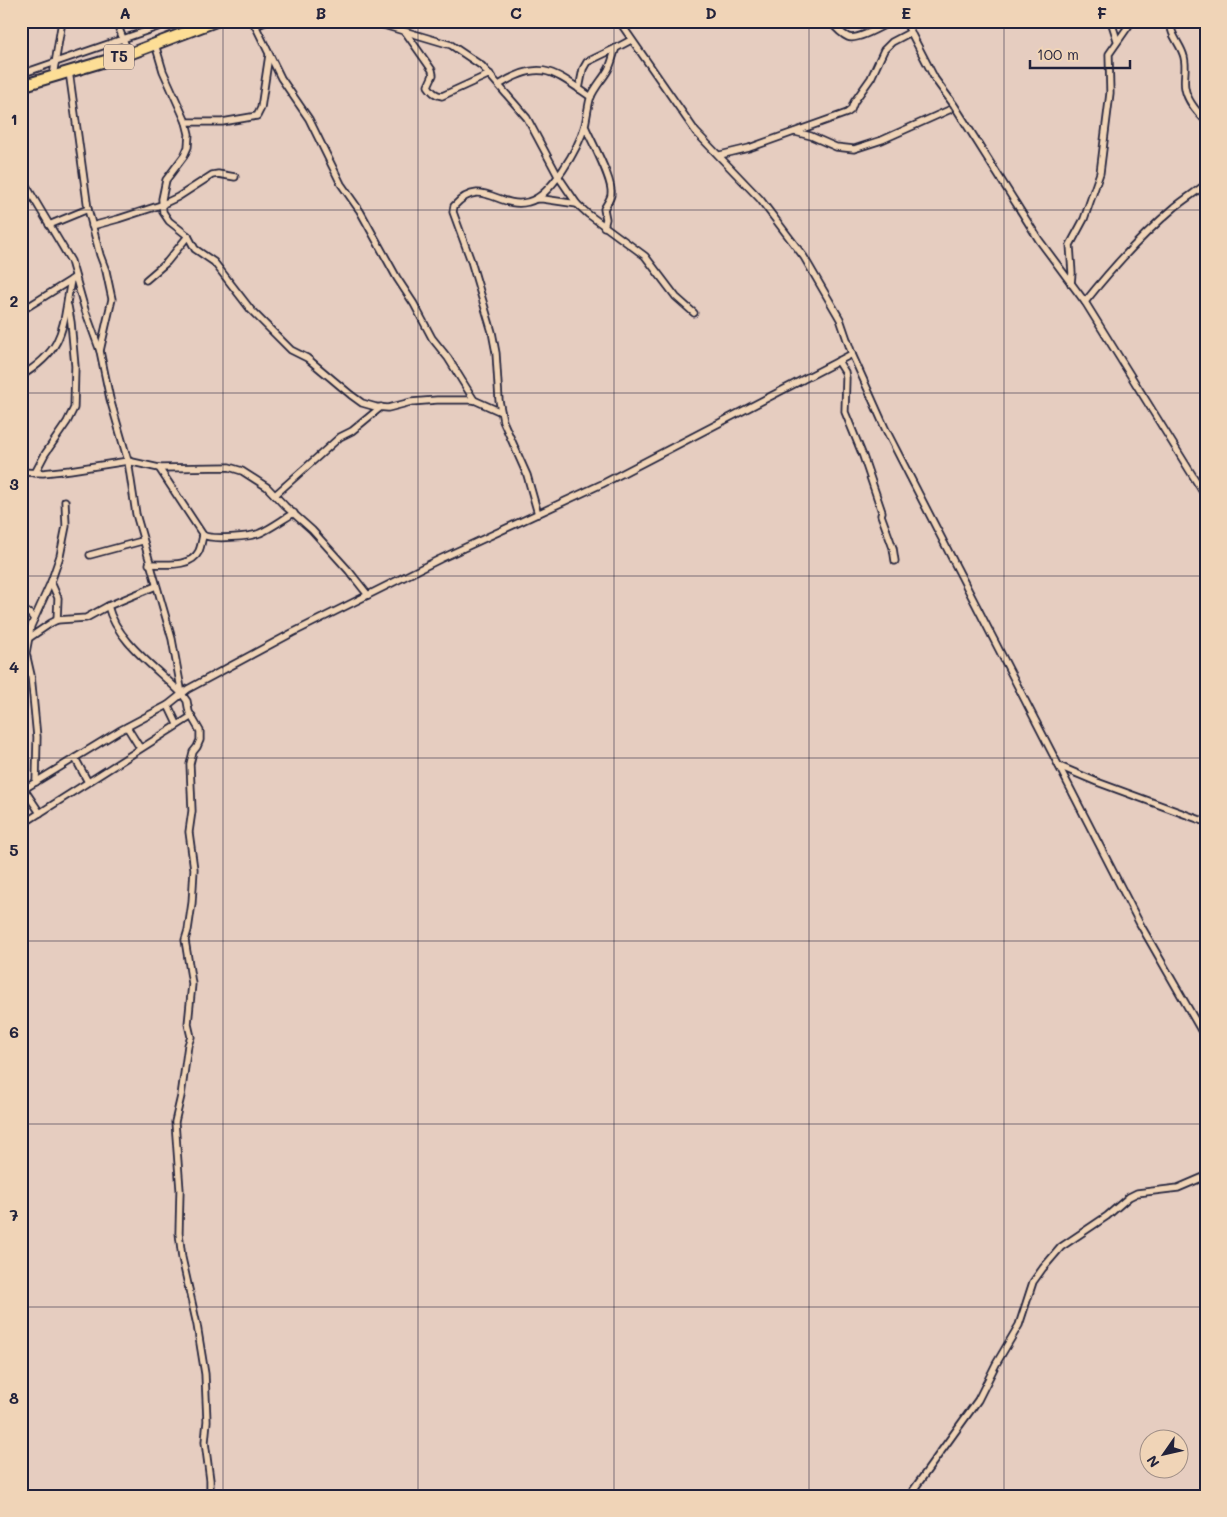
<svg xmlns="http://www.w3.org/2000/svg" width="1227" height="1517" font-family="Mali,sans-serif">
  <rect width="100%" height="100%" fill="#e6cdc0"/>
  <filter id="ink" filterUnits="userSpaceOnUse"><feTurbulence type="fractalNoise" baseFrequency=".02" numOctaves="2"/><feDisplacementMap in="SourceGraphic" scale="10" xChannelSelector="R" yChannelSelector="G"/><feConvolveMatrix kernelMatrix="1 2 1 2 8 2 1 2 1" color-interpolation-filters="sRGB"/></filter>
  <g filter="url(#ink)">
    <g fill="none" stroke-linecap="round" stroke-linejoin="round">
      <g stroke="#22223b" stroke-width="9">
        <g id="minor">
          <path d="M116,21l13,33"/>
          <path d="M253,21l28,57 28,41 32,65 19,27 37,67 17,26 18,34 16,20 26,42"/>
          <path d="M370,21l81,24 31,21 45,52 31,58 19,28 11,10 57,42 31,41 18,16"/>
          <path d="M619,21l77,111 64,67 44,58 36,62 12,35 33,74 255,496 66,115"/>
          <path d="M830,21c5,6 11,13 18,16 9,4 34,-11 44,-16"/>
          <path d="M905,21l30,58 19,26 85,135 46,62 121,195"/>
          <path d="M1111,21l6,19"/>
          <path d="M1170,21c0,15 11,23 14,36 3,11 -1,21 1,31 2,13 12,24 21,33"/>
          <path d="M255,26l13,-5"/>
          <path d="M406,33l26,37 1,5 -5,11c4,6 7,9 14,10l48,-22"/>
          <path d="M155,44l8,27 23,51 3,12 -1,13 -4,9 -18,24 -4,19 1,13 6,9 19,15 7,13 19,13 37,48 40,40 16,8 44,37 11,8 14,4 12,1 23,-6 26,-2h37l27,12"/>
          <path d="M69,71l19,138 12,46 6,16 6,28 -12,52"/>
          <path d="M21,74l154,-53"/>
          <path d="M53,76l9,-55"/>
          <path d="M499,85c42,-27 55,-13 92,12"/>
          <path d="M579,89l4,-20 4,-7 29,-14"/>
          <path d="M186,122h36l35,-6 4,-8 8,-53"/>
          <path d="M585,126c6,15 29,55 26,69 -1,5 -5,10 -7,14l2,10 -2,8"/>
          <path d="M795,132l16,4 25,11 18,2 28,-9 67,-30"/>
          <path d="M720,155l29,-7 98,-35 4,-3 3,-8 17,-24 13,-28 8,-8 19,-10"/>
          <path d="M21,177l50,84 14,49 15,41 10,48 18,62 8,53 36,125 10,55 5,7 2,11 11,19v9l-3,7 -4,5 -3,12 2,47 -3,21 5,37 -2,34 -4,27 -3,10 7,44 -4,40 3,13 -3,8 -7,51 -6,26 5,68 -1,43 3,25 15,67 8,49 2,47 -2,21 5,38v16"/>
          <path d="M537,199h6l34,5"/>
          <path d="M49,225l39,-16"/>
          <path d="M92,226l26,-7 43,-14 17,-8 34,-22 6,-1 17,3"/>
          <path d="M21,263h1"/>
          <path d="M146,280l21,-18 21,-26"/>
          <path d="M1071,284l1,-11 -2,-28 14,-26 16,-46 10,-80 -1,-39 23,-33"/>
          <path d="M1085,302c27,-34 57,-67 90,-95 10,-8 21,-15 31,-23"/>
          <path d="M21,311l50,-31"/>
          <path d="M838,361l7,11 1,6 -1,34 18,44 19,56 -1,3 12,33 2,13"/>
          <path d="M21,376c46,-28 41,-50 50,-96l4,-3"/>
          <path d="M159,468l44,67c8,5 48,2 57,-2 12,-5 23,-14 34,-20"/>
          <path d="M21,472l22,1 27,-3 58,-9 31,7 70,-1 13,4 25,16 18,19 27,24 37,41 19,24"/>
          <path d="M35,473l10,-19 22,-32 7,-14 1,-42 -4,-44 -3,-16"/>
          <path d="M275,495l65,-58 12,-6 29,-24"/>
          <path d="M538,514l-11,-39 -24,-54 -4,-21 -3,-47 -4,-21 -21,-71 -18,-49 1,-6c28,-31 45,4 74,-4 23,-5 51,-55 57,-77 2,-9 3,-18 5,-26 4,-11 13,-20 18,-29 4,-7 5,-15 8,-22l15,-8"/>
          <path d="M90,555l52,-14"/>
          <path d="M149,564c16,0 42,4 50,-13 2,-5 3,-11 4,-16"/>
          <path d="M51,582l7,16 -1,22"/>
          <path d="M108,606c9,36 49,62 74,88"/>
          <path d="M21,609l9,5 4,5"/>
          <path d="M29,638l22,-15 6,-3 29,-2 22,-12 48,-20"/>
          <path d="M168,705l9,19"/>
          <path d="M127,727l13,21"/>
          <path d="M75,758l13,24"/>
          <path d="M1059,766l38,16 109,40"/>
          <path d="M36,782l1,-45 -6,-62 -5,-22 5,-27 20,-44 9,-26 6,-30 -1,-25"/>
          <path d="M24,789l16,24"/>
          <path d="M21,791l98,-60 49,-26 20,-16 104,-56 148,-74 162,-75 250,-130"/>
          <path d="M21,825l171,-109"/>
          <path d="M909,1496l69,-96 18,-36 23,-39 14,-43 10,-14 18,-21 46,-31 22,-19 8,-4 41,-5 28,-12"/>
        </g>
      </g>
      <g stroke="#22223b" stroke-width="14">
        <path id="trunk" d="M21,86l108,-32 87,-33"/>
      </g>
      <use href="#minor" stroke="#f0d4b7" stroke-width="5.5"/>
      <use href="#trunk" stroke="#fdde96" stroke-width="10"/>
    </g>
  </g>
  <path fill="none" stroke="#22223b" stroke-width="1" stroke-opacity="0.55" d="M223,21v1475M418,21v1475M614,21v1475M809,21v1475M1004,21v1475M21,210h1185M21,393h1185M21,576h1185M21,758h1185M21,941h1185M21,1124h1185M21,1307h1185"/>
  <g text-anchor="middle" stroke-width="4.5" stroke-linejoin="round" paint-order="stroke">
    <rect fill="#f0d4b7" stroke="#605760" stroke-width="1" x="104" y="44.5" width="30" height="25" rx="4"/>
    <g font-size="15" font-weight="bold" fill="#22223b">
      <text x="119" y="62">T5</text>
    </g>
  </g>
  <rect width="1227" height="1517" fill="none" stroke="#f0d4b7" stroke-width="55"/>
  <g transform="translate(1164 1454) rotate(236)"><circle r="24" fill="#f0d4b7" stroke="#9e8d85"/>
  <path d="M0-4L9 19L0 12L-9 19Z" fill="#22223b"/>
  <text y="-8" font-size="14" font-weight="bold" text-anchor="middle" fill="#22223b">N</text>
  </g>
  <path d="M1030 60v8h100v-8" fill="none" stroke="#22223b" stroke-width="2.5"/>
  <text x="1037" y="60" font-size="15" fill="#22223b" stroke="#f0d4b7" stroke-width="4" paint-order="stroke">100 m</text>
  <rect x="28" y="28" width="1172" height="1462" fill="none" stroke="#22223b" stroke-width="2"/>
  <g font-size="16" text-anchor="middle" font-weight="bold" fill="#22223b">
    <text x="125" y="19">A</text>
    <text x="321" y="19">B</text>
    <text x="516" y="19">C</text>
    <text x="711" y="19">D</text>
    <text x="906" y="19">E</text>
    <text x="1102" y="19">F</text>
    <text x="14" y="125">1</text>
    <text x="14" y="307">2</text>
    <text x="14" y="490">3</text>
    <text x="14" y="673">4</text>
    <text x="14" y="856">5</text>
    <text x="14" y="1038">6</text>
    <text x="14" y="1221">7</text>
    <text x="14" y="1404">8</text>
  </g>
</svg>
